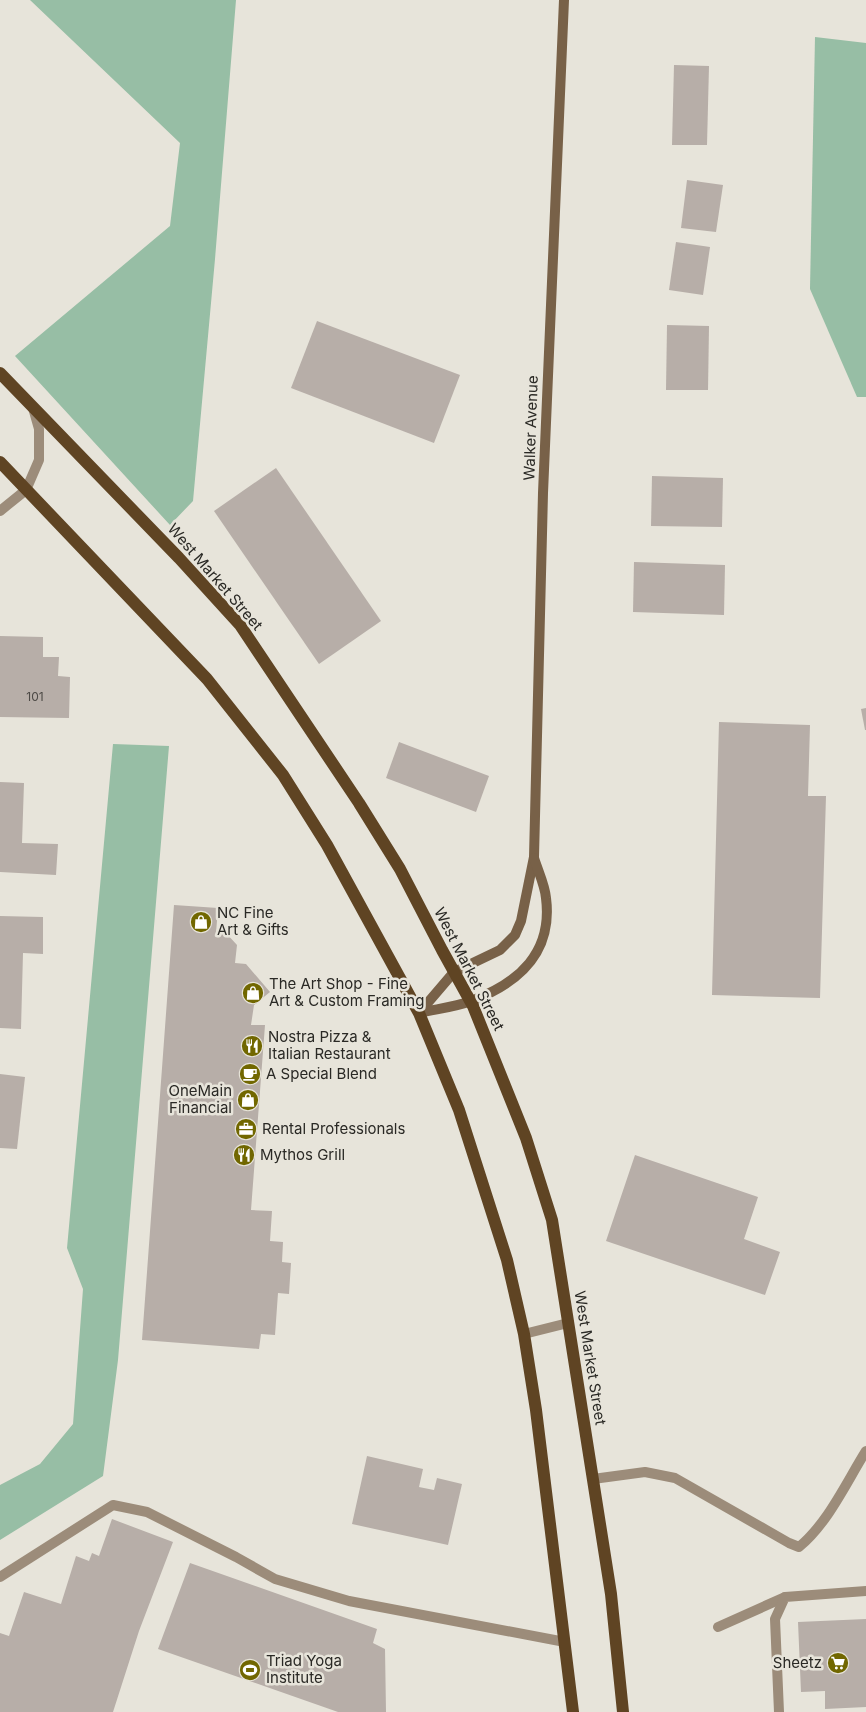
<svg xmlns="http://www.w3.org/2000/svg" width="866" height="1712" font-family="Inter,sans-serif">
  <rect width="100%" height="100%" fill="#e7e4da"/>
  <g fill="#97bea5">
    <path d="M30,0h206l-21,259 -22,242 -23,24 -155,-169 155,-130 10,-83z"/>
    <path d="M815,37l51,6v354h-9l-47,-108z"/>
    <path d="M113,744l56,2 -51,614 -15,116 -103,64v-55l40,-21 33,-40 10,-135 -16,-41z"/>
  </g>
  <g fill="#b7aea8">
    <path d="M674,65l35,1 -2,79h-35z"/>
    <path d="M687,180l36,5 -7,47 -35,-4z"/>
    <path d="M676,242l34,5 -7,48 -34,-5z"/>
    <path d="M317,321l143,54 -26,68 -143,-55z"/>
    <path d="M667,325l42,1 -1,64h-42z"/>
    <path d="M276,468l105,153 -62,43 -105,-153z"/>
    <path d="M652,476l71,2 -1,49 -71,-1z"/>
    <path d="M634,562l91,3 -1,50 -91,-3z"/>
    <path d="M0,636l43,1v20h16l-1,19 12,1 -1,41 -69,-1z"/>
    <path d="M866,708v22h-1l-4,-21z"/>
    <path d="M719,722l91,3 -2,71h18l-6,202 -108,-3z"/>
    <path d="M399,742l90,34 -13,36 -90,-34z"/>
    <path d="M0,782l24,1 -2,60 36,1 -2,31 -56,-3z"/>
    <path d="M174,905l44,3 -2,25h10l11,12 -2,18 11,1 24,28 -16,13 -3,20h14l-14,185 21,1 -2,30 13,1 -1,20 9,1 -2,31 -11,-1 -3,42 -14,-1 -2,15 -117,-9z"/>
    <path d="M0,916l43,1v37l-20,-1 -2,76 -21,-1z"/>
    <path d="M0,1074l25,3 -8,72 -17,-1z"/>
    <path d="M635,1155l123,42 -14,42 36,13 -15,43 -159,-54z"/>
    <path d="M367,1456l56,13 -4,18 15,3 3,-12 25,6 -14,61 -96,-21z"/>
    <path d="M112,1519l61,23 -34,89 -26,81h-113v-79l9,3 15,-44 37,12 15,-48 13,5 3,-8 7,3z"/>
    <path d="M190,1563l187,66 -4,14 12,6 1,63h-48l-180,-63z"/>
    <path d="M866,1619v88l-41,2v-18l-24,1 -3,-70z"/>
  </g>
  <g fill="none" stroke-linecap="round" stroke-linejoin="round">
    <g stroke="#9c8c7a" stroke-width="10">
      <path d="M524,1334l44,-11"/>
      <path d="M593,1479l52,-7 30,6 114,65 10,4c29,-24 47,-64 67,-96"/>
      <path d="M0,1577l113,-72 34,7 89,45 39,22 74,22 216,41"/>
      <path d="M718,1627l67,-30"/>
      <path d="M779,1712l-4,-93 10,-22 81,-6"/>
    </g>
    <path stroke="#9c8c7a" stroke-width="10" d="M0,511l26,-21 13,-30v-31l-6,-21"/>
    <g stroke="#786148" stroke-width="10">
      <path d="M419,1013l35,-41 46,-22 15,-15 6,-14 13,-64 9,-364 21,-493"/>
      <path d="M419,1013c17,-4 36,-6 52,-12 48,-18 82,-48 75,-103 -1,-13 -8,-27 -12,-40"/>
    </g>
    <g stroke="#5f4423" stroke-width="12">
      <path d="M0,373l179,185 61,67 119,178 41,66 42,81 31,56 53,132 26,82 59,374 12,118"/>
      <path d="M0,462l207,217 76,96 44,70 92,168 40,97 48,150 17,74 12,76 37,302"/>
    </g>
  </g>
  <defs>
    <g id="shop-disc" transform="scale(1.125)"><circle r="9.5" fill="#716700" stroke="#e7e4da"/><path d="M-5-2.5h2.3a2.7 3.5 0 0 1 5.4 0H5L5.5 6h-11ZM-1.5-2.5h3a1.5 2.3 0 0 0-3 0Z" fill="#fff"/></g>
    <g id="restaurant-disc" transform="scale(1.125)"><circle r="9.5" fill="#716700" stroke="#e7e4da"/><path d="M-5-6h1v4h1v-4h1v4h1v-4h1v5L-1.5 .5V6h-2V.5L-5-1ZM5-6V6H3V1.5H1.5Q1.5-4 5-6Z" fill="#fff"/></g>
    <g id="cafe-disc" transform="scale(1.125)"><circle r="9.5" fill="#716700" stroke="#e7e4da"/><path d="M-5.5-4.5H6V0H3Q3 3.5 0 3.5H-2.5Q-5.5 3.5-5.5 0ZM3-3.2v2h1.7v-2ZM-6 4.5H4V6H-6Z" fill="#fff"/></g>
    <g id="office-disc" transform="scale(1.125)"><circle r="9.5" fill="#716700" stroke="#e7e4da"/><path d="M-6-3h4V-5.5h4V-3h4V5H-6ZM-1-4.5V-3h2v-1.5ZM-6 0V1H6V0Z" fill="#fff"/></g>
    <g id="supermarket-disc" transform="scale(1.125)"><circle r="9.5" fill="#716700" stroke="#e7e4da"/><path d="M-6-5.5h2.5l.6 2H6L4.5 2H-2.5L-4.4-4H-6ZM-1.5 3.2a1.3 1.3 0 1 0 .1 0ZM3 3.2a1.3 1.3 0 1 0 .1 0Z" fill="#fff"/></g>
    <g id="stadium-disc" transform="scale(1.125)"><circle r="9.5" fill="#716700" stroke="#e7e4da"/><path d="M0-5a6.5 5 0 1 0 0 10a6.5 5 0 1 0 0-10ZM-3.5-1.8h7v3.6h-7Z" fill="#fff"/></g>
  </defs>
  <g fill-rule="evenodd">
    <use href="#shop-disc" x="201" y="922"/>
    <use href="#shop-disc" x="253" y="993"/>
    <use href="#restaurant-disc" x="252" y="1046"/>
    <use href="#cafe-disc" x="250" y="1074"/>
    <use href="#shop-disc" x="248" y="1100"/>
    <use href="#office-disc" x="246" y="1129"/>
    <use href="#restaurant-disc" x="244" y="1155"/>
    <use href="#supermarket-disc" x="838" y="1663"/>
    <use href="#stadium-disc" x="250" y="1670"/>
  </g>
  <g text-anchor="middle" stroke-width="5" stroke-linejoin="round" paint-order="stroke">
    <g font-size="12" fill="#4d4a46">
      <text x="35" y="701">101</text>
    </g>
    <g font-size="15" fill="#2a2925" stroke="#e7e4da">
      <text transform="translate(531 428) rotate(-88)" y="5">Walker Avenue</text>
      <text transform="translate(215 577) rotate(49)" y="5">West Market Street</text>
      <text transform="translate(469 969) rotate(63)" y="5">West Market Street</text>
      <text transform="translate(590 1358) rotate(81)" y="5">West Market Street</text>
    </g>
    <g font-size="15" fill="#2a2925" stroke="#e7e4da" text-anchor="start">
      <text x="217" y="918">NC Fine<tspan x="217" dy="17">Art &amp; Gifts</tspan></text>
      <text x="269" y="989">The Art Shop - Fine<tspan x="269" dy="17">Art &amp; Custom Framing</tspan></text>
      <text x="268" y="1042">Nostra Pizza &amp;<tspan x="268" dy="17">Italian Restaurant</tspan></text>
      <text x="266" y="1079">A Special Blend</text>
      <text x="232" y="1096" text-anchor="end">OneMain<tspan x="232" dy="17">Financial</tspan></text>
      <text x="262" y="1134">Rental Professionals</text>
      <text x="260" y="1160">Mythos Grill</text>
      <text x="266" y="1666">Triad Yoga<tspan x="266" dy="17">Institute</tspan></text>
      <text x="822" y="1668" text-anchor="end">Sheetz</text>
    </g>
  </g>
</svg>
